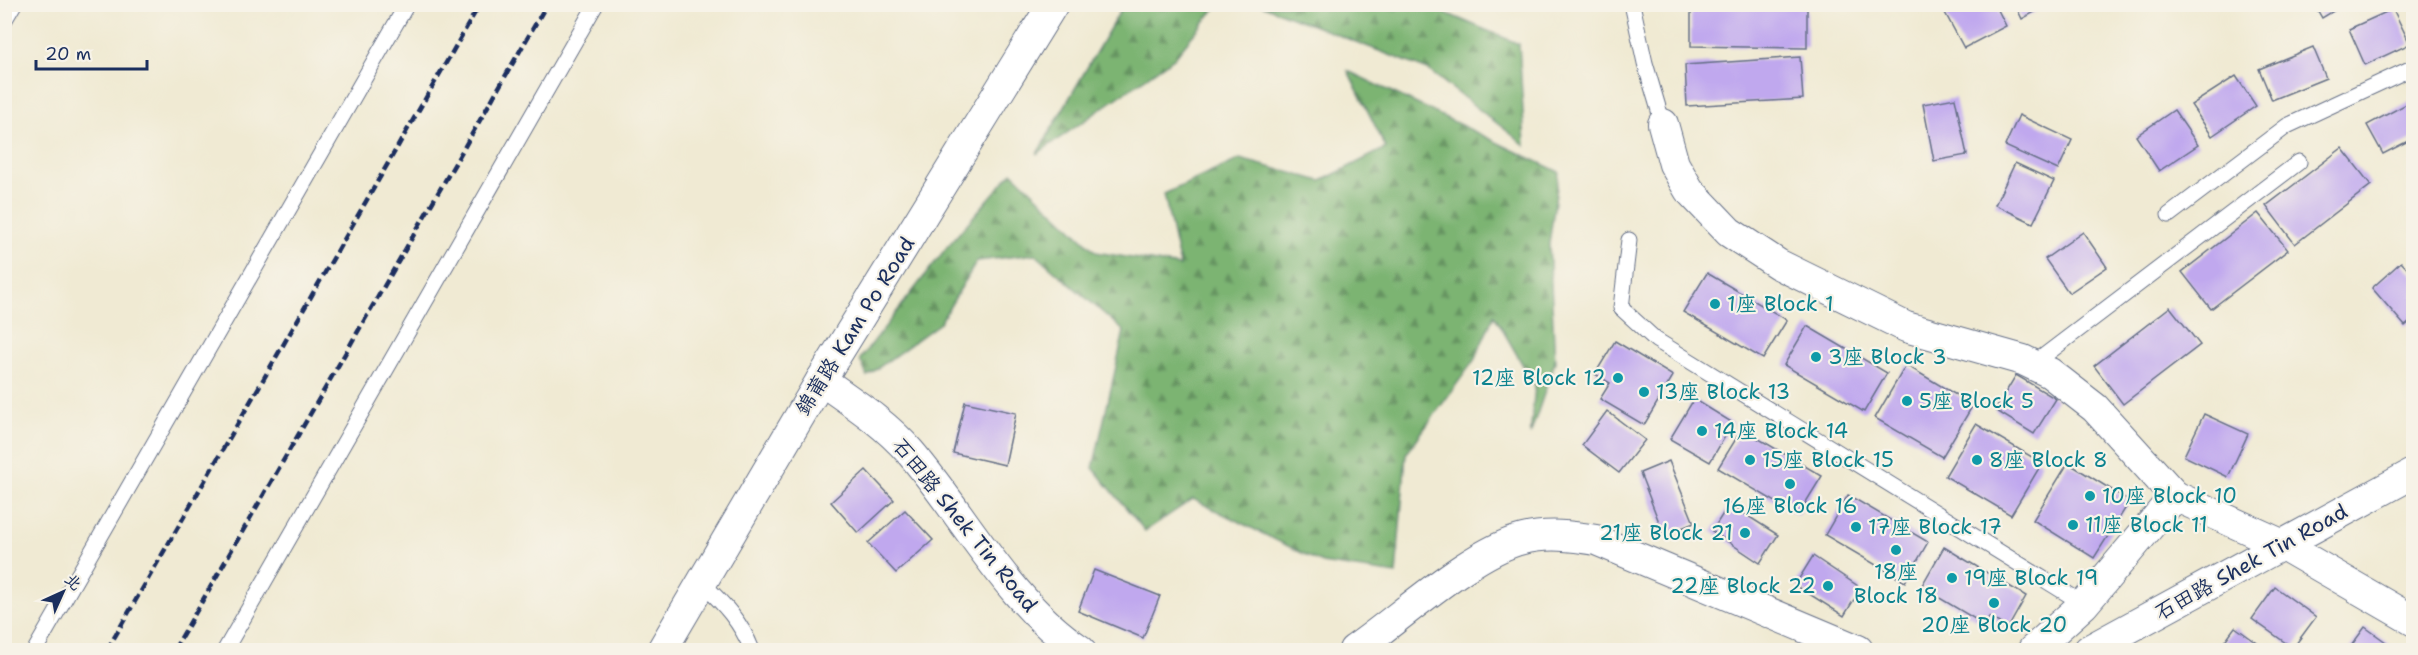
<svg xmlns="http://www.w3.org/2000/svg" width="2418" height="655" font-family="'Shantell Sans','LXGW WenKai TC',sans-serif">
  <defs>
    <pattern id="forest-firs" width="22" height="20" patternUnits="userSpaceOnUse" patternTransform="scale(1.5)"><rect width="22" height="20" fill="#7cb472"/><path d="M5 1l3.5 6h-7zM16 11l3.5 6h-7z" fill="#659361"/></pattern>
  </defs>
  <rect width="100%" height="100%" fill="#f7f3e8"/>
  <filter id="ink" filterUnits="userSpaceOnUse"><feTurbulence type="fractalNoise" baseFrequency=".0167" numOctaves="2"/><feDisplacementMap in="SourceGraphic" scale="12" xChannelSelector="R" yChannelSelector="G"/><feConvolveMatrix kernelMatrix="1 2 1 2 8 2 1 2 1" color-interpolation-filters="sRGB"/></filter>
  <filter id="wash" filterUnits="userSpaceOnUse"><feTurbulence type="fractalNoise" baseFrequency=".008" numOctaves="4" result="noise"/><feDisplacementMap in="SourceGraphic" scale="24" xChannelSelector="R" yChannelSelector="G"/><feGaussianBlur stdDeviation="1.35" result="paint"/><feColorMatrix in="noise" values="0 0 0 0 0 0 0 0 0 0 0 0 0 0 0 0 0 1.4 0 .05"/><feComposite in="paint" operator="in"/></filter>
  <g filter="url(#wash)">
    <rect width="100%" height="100%" fill="#f0ead3"/>
    <g fill="url(#forest-firs)" stroke="#4c7268" stroke-width="1.5">
      <path d="M1124,4l94,1 -44,53 -137,96z"/>
      <path d="M1261,5h166l92,39 6,101 -97,-75z"/>
      <path d="M1348,71l211,101 -10,72 6,118 -25,73 5,-49 -41,-71 -19,44 -69,95 -10,120 -74,-11 -129,-64 -48,32 -52,-63 31,-137 -89,-77 -58,7 -37,62 -73,53 -7,-17 87,-112 65,-75 84,80 84,14 -16,-72 76,-35 81,22 65,-33z"/>
    </g>
    <g id="blocks">
      <g fill="#c0a8ee">
        <path d="M1691,4l116,2v42l-116,-2z"/>
        <path d="M1952,4h43l11,22 -42,22 -21,-39z"/>
        <path d="M2015,4h34l-27,15z"/>
        <path d="M2314,4h31l-23,14z"/>
        <path d="M2393,9l17,35 -45,21 -16,-36z"/>
        <path d="M2313,47l13,31 -54,22 -13,-31z"/>
        <path d="M1800,57l3,42 -116,7 -2,-41z"/>
        <path d="M2236,76l20,30 -44,30 -21,-31z"/>
        <path d="M1955,98l12,57 -33,6 -11,-57z"/>
        <path d="M2414,100v38l-31,16 -16,-29z"/>
        <path d="M2174,110l24,35 -39,26 -23,-35z"/>
        <path d="M2019,115l53,25 -14,30 -53,-24z"/>
        <path d="M2342,148l29,37 -76,59 -29,-38z"/>
        <path d="M2015,163l39,18 -21,42 -38,-18z"/>
        <path d="M2258,213l30,37 -77,59 -29,-37z"/>
        <path d="M2083,232l24,35 -38,26 -24,-34z"/>
        <path d="M2401,262l13,14v43l-9,7 -33,-38z"/>
        <path d="M1707,273l80,47 -24,39 -80,-47z"/>
        <path d="M2170,307l30,38 -77,59 -29,-38z"/>
        <path d="M1807,326l80,47 -23,39 -80,-47z"/>
        <path d="M1615,341l58,35 -29,49 -44,-26 10,-16 -15,-9z"/>
        <path d="M1906,365l67,40 -31,52 -67,-39z"/>
        <path d="M2016,375l40,24 -22,35 -39,-24z"/>
        <path d="M1694,399l39,24 -23,39 -40,-23z"/>
        <path d="M965,402l51,11 -11,52 -52,-12z"/>
        <path d="M1607,411l38,29 -26,33 -37,-28z"/>
        <path d="M2204,414l44,20 -20,43 -44,-21z"/>
        <path d="M1976,424l66,39 -31,52 -66,-39z"/>
        <path d="M1742,429l80,47 -24,39 -80,-47z"/>
        <path d="M1669,461l25,62 -30,12 -24,-62z"/>
        <path d="M2068,463l62,38 -36,57 -61,-38z"/>
        <path d="M866,470l28,30 -36,33 -27,-31z"/>
        <path d="M1848,495l80,47 -23,40 -80,-47z"/>
        <path d="M1729,504l49,31 -18,28 -48,-32z"/>
        <path d="M905,510l28,30 -37,33 -28,-30z"/>
        <path d="M1944,547l82,49 -18,32 -19,-11 -4,8 -64,-38z"/>
        <path d="M1813,556l48,32 -17,28 -49,-31z"/>
        <path d="M1094,570l66,26 -17,42 -65,-27z"/>
        <path d="M2275,587l41,30 -23,31 -41,-29z"/>
        <path d="M2235,627l32,23h-49z"/>
        <path d="M2365,627l32,23h-49z"/>
      </g>
    </g>
  </g>
  <g filter="url(#ink)">
    <use href="#blocks" fill-opacity="0" stroke="#667087" stroke-width="1.5"/>
    <g fill="none" stroke-linecap="round" stroke-linejoin="round">
      <g stroke="#667087" stroke-width="17">
        <g id="service">
          <path d="M1632,4l13,59 18,61"/>
          <path d="M4,21l10,-17"/>
          <path d="M2169,215l118,-89 127,-59"/>
          <path d="M1629,240l-8,68 35,32 428,264"/>
          <path d="M2032,365l267,-203"/>
          <path d="M702,583c22,21 39,39 50,67"/>
          <path d="M35,650l372,-646"/>
          <path d="M225,650l371,-646"/>
        </g>
      </g>
      <g stroke="#667087" stroke-width="32">
        <g id="minor">
          <path d="M1663,124l11,40 15,26 40,42 49,32 128,63 117,33 27,13 45,35 80,88"/>
          <path d="M821,380c31,22 64,43 89,72 55,64 99,151 170,198"/>
          <path d="M662,650l159,-270 232,-376"/>
          <path d="M1354,650c45,-31 118,-99 169,-111 25,-6 49,-3 73,1l262,110"/>
          <path d="M2033,650l51,-46 91,-108 106,48 133,77"/>
          <path d="M2089,650l325,-177"/>
        </g>
      </g>
      <use href="#service" stroke="#fff" stroke-width="15"/>
      <use href="#minor" stroke="#fff" stroke-width="30"/>
      <g stroke="#1b2f5e" stroke-width="4.5" stroke-dasharray="9 4.5" stroke-linecap="butt">
        <path d="M107,650l373,-646"/>
        <path d="M174,650l373,-646"/>
      </g>
    </g>
  </g>
  <g fill="#0f9aa8" stroke="#f7f3e8" stroke-width="2">
    <circle cx="1715" cy="304" r="6"/>
    <circle cx="1816" cy="357" r="6"/>
    <circle cx="1618" cy="378" r="6"/>
    <circle cx="1644" cy="392" r="6"/>
    <circle cx="1907" cy="401" r="6"/>
    <circle cx="1702" cy="431" r="6"/>
    <circle cx="1750" cy="460" r="6"/>
    <circle cx="1977" cy="460" r="6"/>
    <circle cx="1790" cy="484" r="6"/>
    <circle cx="2090" cy="496" r="6"/>
    <circle cx="2073" cy="525" r="6"/>
    <circle cx="1856" cy="527" r="6"/>
    <circle cx="1745" cy="533" r="6"/>
    <circle cx="1896" cy="550" r="6"/>
    <circle cx="1952" cy="578" r="6"/>
    <circle cx="1828" cy="586" r="6"/>
    <circle cx="1994" cy="603" r="6"/>
  </g>
  <g text-anchor="middle" stroke-width="4.5" stroke-linejoin="round" paint-order="stroke">
    <g font-size="21" fill="#0d838f" stroke="#f7f3e8" text-anchor="start">
      <text x="1727" y="311">1座 Block 1</text>
      <text x="1828" y="364">3座 Block 3</text>
      <text x="1606" y="385" text-anchor="end">12座 Block 12</text>
      <text x="1656" y="399">13座 Block 13</text>
      <text x="1919" y="408">5座 Block 5</text>
      <text x="1714" y="438">14座 Block 14</text>
      <text x="1762" y="467">15座 Block 15</text>
      <text x="1989" y="467">8座 Block 8</text>
      <text x="2102" y="503">10座 Block 10</text>
      <text x="1790" y="513" text-anchor="middle">16座 Block 16</text>
      <text x="2085" y="532">11座 Block 11</text>
      <text x="1868" y="534">17座 Block 17</text>
      <text x="1733" y="540" text-anchor="end">21座 Block 21</text>
      <text x="1896" y="579" text-anchor="middle">18座<tspan x="1896" dy="24">Block 18</tspan></text>
      <text x="1964" y="585">19座 Block 19</text>
      <text x="1816" y="593" text-anchor="end">22座 Block 22</text>
      <text x="1994" y="632" text-anchor="middle">20座 Block 20</text>
    </g>
    <g font-size="21" fill="#1b2f5e" stroke="#f7f3e8">
      <text transform="translate(855 326) rotate(-58)" y="7">錦莆路 Kam Po Road</text>
      <text transform="translate(965 525) rotate(51)" y="7">石田路 Shek Tin Road</text>
      <text transform="translate(2251 562) rotate(-29)" y="7">石田路 Shek Tin Road</text>
    </g>
  </g>
  <rect width="2418" height="655" fill="none" stroke="#f7f3e8" stroke-width="24"/>
  <g transform="translate(63 592) rotate(45)" stroke="#f7f3e8" stroke-width="4.5" paint-order="stroke">
  <path d="M0-4.5L10 22L0 15L-10 22Z" fill="#1b2f5e"/>
  <text y="-9" font-size="16" font-weight="bold" text-anchor="middle" fill="#1b2f5e">北</text>
  </g>
  <path d="M36 60v9h111v-9" fill="none" stroke="#1b2f5e" stroke-width="3"/>
  <text x="45" y="60" font-size="18" fill="#1b2f5e" stroke="#f7f3e8" stroke-width="4.5" paint-order="stroke">20 m</text>
</svg>
